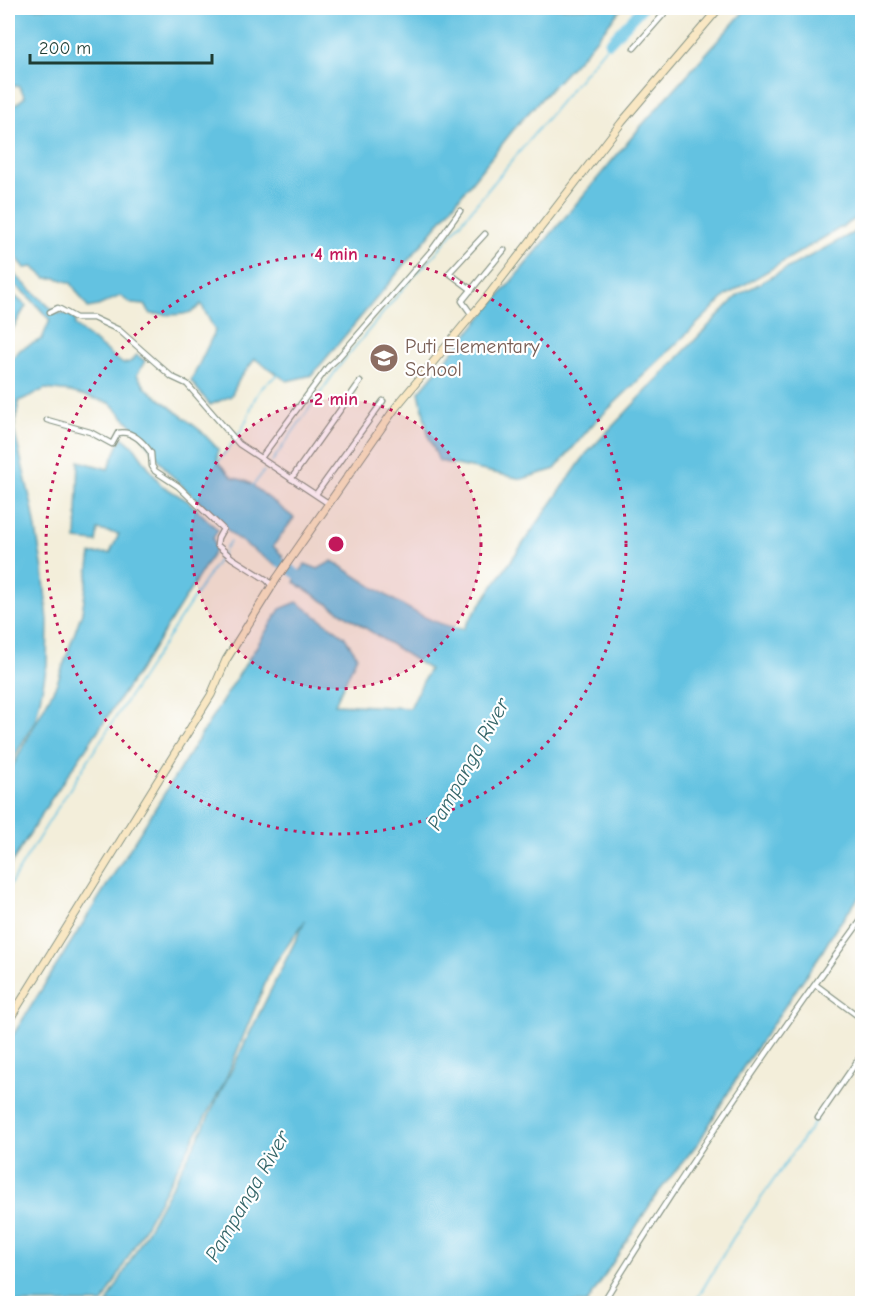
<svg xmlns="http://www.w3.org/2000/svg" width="870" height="1311" font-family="'Comic Neue',sans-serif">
  <rect width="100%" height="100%" fill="#fff"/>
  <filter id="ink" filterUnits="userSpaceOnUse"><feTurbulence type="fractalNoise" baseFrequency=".0167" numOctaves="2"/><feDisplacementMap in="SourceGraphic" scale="12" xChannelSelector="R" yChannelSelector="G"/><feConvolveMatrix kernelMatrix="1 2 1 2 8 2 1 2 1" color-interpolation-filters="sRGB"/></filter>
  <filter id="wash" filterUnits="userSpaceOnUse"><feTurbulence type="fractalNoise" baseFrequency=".008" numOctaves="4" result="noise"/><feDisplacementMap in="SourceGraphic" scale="24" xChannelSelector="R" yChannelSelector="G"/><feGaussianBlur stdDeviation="1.35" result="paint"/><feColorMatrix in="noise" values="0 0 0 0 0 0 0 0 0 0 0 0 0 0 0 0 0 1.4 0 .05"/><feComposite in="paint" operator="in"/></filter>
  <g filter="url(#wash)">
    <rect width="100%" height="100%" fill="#f3eeda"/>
    <g fill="#63c2e1" stroke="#41808a" stroke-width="1.5">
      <path d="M8,8h614l-36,43 -68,73 -91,114 -115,137 -25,6 -32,-22 -15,19 -9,18 -21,9 -19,-24 24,-50 -14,-27c-10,15 -34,10 -50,10l-6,-9 -13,-1 -12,-8 -22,10 -10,2 -17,-25 -14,-5h-11l-13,-11 -8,1 -17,-21v-49l7,-16 -7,-15v-57l17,-13 -6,-11h-7l-4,5z"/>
      <path d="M747,8h115v207l-135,80 -134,129 -38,45 -33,10 -83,-18 -10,-23 -10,-46 223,-267z"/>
      <path d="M862,228v665l-27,37 -13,22 -78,114 -45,76 -42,52 -70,109h-480l88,-159 110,-223 -33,46 -48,116 -121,220h-95v-260l272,-434 17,-7 47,34 13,20 -22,48 75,4 19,-39 -135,-87 11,-18 13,5 14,-8c34,20 93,65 131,68l123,-175 152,-159z"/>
      <path d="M8,273h5l43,40 12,1 7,5v7l48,38 7,-2 7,-7 8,6 -8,14 9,13 55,43 17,18 -1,12 15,16 16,5 46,36 -21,28 10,10 -8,9 -40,-28 -67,-65 -28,-38 -30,-31 -39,-11 -26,-3 -26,12 -5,29 18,76 11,64 5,51 -1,44 -11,54 -28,49v-406l13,-13 21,-10 8,-19 -19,-21 -23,-20z"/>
      <path d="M8,290l18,16 -18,31z"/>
      <path d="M122,437l13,11 26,37 27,16 30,29 -5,8 3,11 -66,105 -100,147 -42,68v-94l49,-92 25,-71 9,-58 19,-1 9,-19 -21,-4 -2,12 -20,-2 3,-79 29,8z"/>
    </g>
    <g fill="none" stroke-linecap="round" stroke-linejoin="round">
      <g stroke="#63c2e1" stroke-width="1.5">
        <path d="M237,437c19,-26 9,-44 43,-63"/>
        <path d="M217,463l17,-22"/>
        <path d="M271,463l69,-98 71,-86 19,-19 175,-212"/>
        <path d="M252,487l12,-16"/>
        <path d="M225,549l5,-8"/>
        <path d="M8,888c68,-113 143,-224 215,-335"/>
        <path d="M694,1304l39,-66 83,-118"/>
      </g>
      <g stroke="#63c2e1" stroke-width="10">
        <path d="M609,43l33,-35"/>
        <path d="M8,172l3,10 -3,10"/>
        <path d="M269,554l33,24 9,2"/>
      </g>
    </g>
  </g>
  <g filter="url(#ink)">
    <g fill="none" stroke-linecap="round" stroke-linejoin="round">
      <g stroke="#899687" stroke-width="7">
        <g id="street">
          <path d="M634,48l35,-40"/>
          <path d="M472,290l-23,-17 36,-39"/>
          <path d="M50,312l8,-4 18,10h17l26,12 53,47 15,7 52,60 89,59"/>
          <path d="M472,315l-10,-14 42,-51"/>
          <path d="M47,420l43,12 22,12 6,-11c14,-3 26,10 33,20l1,13 3,5 23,15 45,43 -5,9 -1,7 15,13 35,22 5,6"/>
          <path d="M261,458l67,-91 9,-8 94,-108 29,-40"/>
          <path d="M291,479l69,-97"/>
          <path d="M316,494l67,-93"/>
          <path d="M816,985l46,34"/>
          <path d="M818,1118l44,-64"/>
          <path d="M602,1304c81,-132 169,-260 260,-385"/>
        </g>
      </g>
      <g stroke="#899687" stroke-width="9">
        <path id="secondary" d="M8,1022l203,-327 15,-35 51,-82 119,-171 95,-115 131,-170 97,-114"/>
      </g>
      <use href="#street" stroke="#fff" stroke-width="4.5"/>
      <use href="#secondary" stroke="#f9e7c3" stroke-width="7"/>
    </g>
  </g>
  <circle cx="336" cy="544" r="145" fill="#c2185b" fill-opacity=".12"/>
  <g fill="none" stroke="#c2185b" stroke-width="3" stroke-dasharray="3 6">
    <circle cx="336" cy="544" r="145"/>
    <circle cx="336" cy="544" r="290"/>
  </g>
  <defs>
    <g id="school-disc" transform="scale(1.5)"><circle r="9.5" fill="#8d6e63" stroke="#fff"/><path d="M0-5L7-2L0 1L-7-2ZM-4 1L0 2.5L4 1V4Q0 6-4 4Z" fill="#fff"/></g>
  </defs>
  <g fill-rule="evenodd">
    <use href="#school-disc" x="384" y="358"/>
  </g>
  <g text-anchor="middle" stroke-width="4.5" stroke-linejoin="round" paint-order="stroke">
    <g font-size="20" fill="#785e54" stroke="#fff" text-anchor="start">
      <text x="405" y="353">Puti Elementary<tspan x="405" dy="23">School</tspan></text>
    </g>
    <g font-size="21" font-style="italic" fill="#336568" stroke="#fff">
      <text transform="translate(468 764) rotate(-61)" y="7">Pampanga River</text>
      <text transform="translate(247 1196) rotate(-60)" y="7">Pampanga River</text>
    </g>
  </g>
  <circle cx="336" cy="544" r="9" fill="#c2185b" stroke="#fff" stroke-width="3"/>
  <g font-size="18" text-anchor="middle" font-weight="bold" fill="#c2185b" stroke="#fff" stroke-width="4.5" stroke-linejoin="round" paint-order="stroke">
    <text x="336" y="260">4 min</text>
    <text x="336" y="405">2 min</text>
  </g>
  <rect width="870" height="1311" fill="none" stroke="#fff" stroke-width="30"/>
  <path d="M30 54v9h182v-9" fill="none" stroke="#1f3d34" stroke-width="3"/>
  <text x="39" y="54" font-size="18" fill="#1f3d34" stroke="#ffffff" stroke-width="4.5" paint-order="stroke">200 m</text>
</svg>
